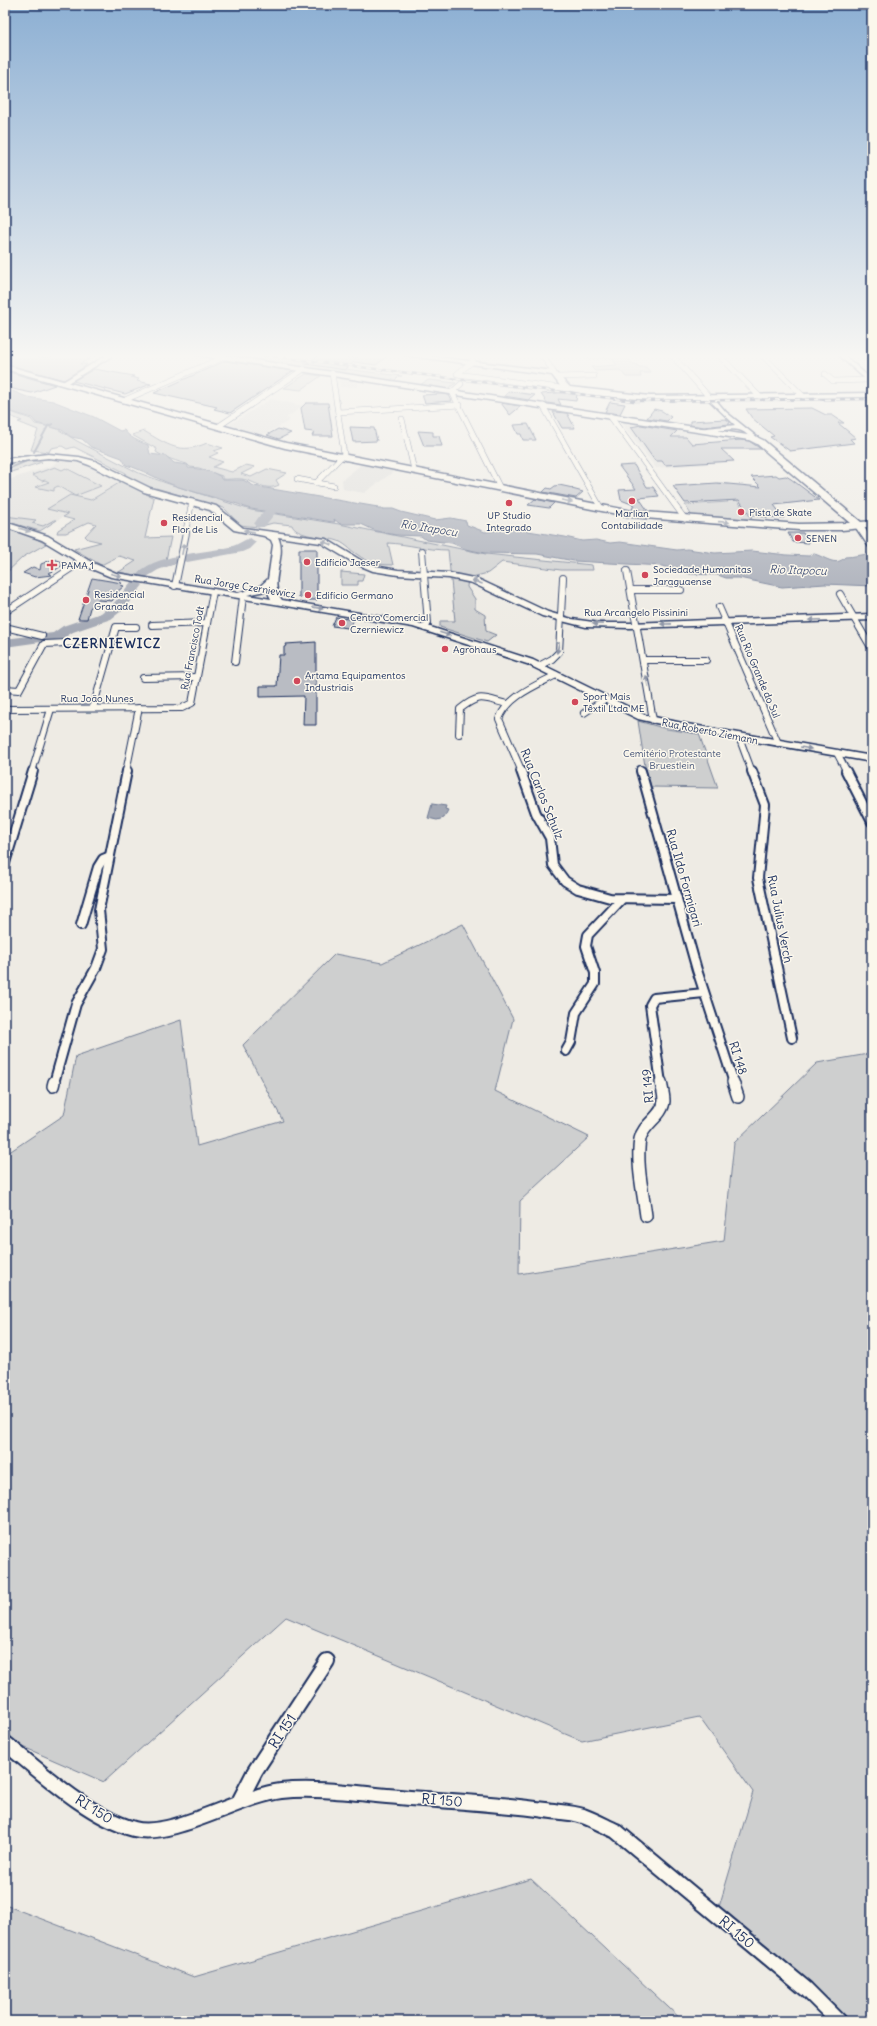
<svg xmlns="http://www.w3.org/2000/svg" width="877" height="2026" font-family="Delius,sans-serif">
  <rect width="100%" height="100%" fill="#eeebe4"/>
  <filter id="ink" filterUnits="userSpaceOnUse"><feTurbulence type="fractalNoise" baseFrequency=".025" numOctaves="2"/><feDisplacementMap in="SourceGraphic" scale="8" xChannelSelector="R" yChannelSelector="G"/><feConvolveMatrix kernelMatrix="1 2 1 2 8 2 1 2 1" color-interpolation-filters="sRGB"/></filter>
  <g filter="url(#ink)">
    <g fill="#deddda">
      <path d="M339,378l19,2v7h-18z"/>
      <path d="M271,399l32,7 -17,12 4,1 -3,3 -24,13 -36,-9z"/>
      <path d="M618,419l83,14 35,29 -80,6z"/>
      <path d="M59,459l27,6 35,16 -81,50 -35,-10v-40l48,-16z"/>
      <path d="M363,463l33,7 -32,23 -21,-4 -1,-9z"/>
    </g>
    <g fill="#cecfcf" stroke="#747f96">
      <path d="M580,353h64l-10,1 3,3 -10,1 5,6h4l3,3h7l5,6h-11l1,4h-15l-6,-7 -25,1 -4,-4 26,-2 -6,-8 -26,2z"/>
      <path d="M268,356l40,5 -4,3 98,12h-3l-5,5 -133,-20z"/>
      <path d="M306,374l15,2 -20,14 -17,-2z"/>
      <path d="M429,380l27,3 -9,6 -28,-4z"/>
      <path d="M5,410l26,9 4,5 21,4 21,13 62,32 27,10 85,27 88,14 147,30 106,11 1,5h-32l-59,-8 -14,11 -20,5 -1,9 8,12v10l10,6 1,16 10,4 -9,7 -47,-15v-6h15l-7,-71c-21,0 -40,-6 -60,-7l5,22c-12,0 -25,-2 -35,-10 -8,-5 -14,-13 -23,-15 -11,-3 -40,-4 -43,-15l-19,-2 -15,4 -18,-2 -16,-17 -68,-20 -10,6 8,4 -9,40 26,-1 -5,23h9l-1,4 -20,5 -9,8 -26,-5 17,-11 -17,-5 -18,9 -27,-16 27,-7 -13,-3 -3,-3 11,-12 -7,-2 -23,11h-9l1,-3 16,-10 -11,-3 5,-3 -21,-5 23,-14 21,5 28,-17 7,-10 -52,-26 -7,2 -5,-3 -11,2 -2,4 -18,-2 7,-20 -20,-8 4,-1 -17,-7z"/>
      <path d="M144,431c24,14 36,24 63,12l16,5 -9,3 4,2 -9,4 14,5 -10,5 19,5 14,-7 9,2 -14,7 10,3 16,-8 20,4 -11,7 3,5c-14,7 -24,-4 -37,-6 -7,-1 -14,1 -20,0v-3l-23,-8 -9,-1 -3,-3c-8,-2 -24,-7 -31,-12l1,-3 -25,-14z"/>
      <path d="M24,460l18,2 -37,12v-10z"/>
      <path d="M55,467l7,3 4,-2 35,18 -26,10 -17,-10 -4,2v3l-19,-4 14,-5 -4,-2 -3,1 -10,-6z"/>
      <path d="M723,483l29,36 -60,-3 -7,-11 43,-3 -14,-18z"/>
      <path d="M5,516l31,4 -4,3 11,3 11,-6h3l-17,11 -35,-10z"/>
      <path d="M5,529l26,7 15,8 -23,13 -18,17z"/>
      <path d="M341,572l23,2 -2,7h-4v4h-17z"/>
      <path d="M638,721l29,8 32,5 19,54 -67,-1 -6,-21z"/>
      <path d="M463,924l50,95 -18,72 94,46 -69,64 -1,73 205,-33 10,-98 83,-80 51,-9 4,7v960h-24l-129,-114 34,-115 -54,-75 -117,24 -296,-124 -182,165 -99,-43v-584l59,-40 12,-59 105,-36 16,126 86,-25 -40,-76 92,-91 47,9z"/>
      <path d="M531,1879l152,142h-678v-116l189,72z"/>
    </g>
    <g fill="#a3a8b4" stroke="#6d7892">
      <path d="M5,388l22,9 26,4 41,16 26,14 4,-1c6,8 14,11 24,15l2,9 16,2 8,7 14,2v3c8,0 16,2 23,4 4,1 5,3 9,4l1,3 2,1h20l11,6 124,21 -2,1 2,1h15l8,3 34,8 16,-2 15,3 1,4 18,7 20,-3 17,1 43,7 17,4 14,-1 14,3 10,-1 57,8 10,-1 28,4 37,-2 35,4 22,1 5,-2c10,2 22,14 31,3 9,0 17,-3 27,-3v32l-47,-2 -43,3 -43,-9h-13l-8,-3 -28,-1 -28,-8 -88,-5 -37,-7 -52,-1 -20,-4 -13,-6 -26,-3 -5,-4 -25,-1 -20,-4 -15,-7h-21l-6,-5 1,3h-3c-26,-5 -54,-8 -81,-13 -6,-1 -11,-5 -17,-6 -18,-5 -37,-10 -55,-16 -19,-6 -35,-17 -53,-22l-4,-7 -31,-11 -9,-8 -11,-2 -9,-7 -26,-7 -4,-5 -27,-8z"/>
      <path d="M432,804l14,2 -1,3 3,1 -4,8 -7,2 -9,-2z"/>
    </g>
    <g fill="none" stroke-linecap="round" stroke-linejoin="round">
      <g stroke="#6d7892" stroke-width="2">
        <path d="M34,452l14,-26 5,-2"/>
        <path d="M5,470l24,-10"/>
      </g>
      <g fill="#a3a8b4" fill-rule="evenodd">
        <path d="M270,508l6,4 -12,15h-8l-2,-3c4,-6 9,-14 16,-16z"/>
        <path d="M250,538l6,4 -7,7 -7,3 -55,10 -4,-1 -25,9 -16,10 -6,-4c15,-22 69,-23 94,-29 8,-2 13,-7 20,-9z"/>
        <path d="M136,581l7,4 -19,24 -13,10 -38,13 -11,7 -57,8v-8l48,-6 10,-7 38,-13 13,-10 17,-21z"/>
      </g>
    </g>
    <g fill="#b9bcc3" stroke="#1b2f5e">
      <path d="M19,353l28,5 12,-5 37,2 -16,9h7l-3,3 -20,13 -59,-16v-6z"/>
      <path d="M241,353l25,3 -4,4 -26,-4z"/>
      <path d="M322,353h14l-3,2 23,3 7,-5 26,2 -13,10 -22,-3 -9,8 -39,-6z"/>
      <path d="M225,361l68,10 -63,42 -16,-4 3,-2 -63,-14z"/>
      <path d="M94,369l40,7 -3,1 8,2 -2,2 14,3 -26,10 -52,-13z"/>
      <path d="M5,371l50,14 -23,8 -15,-3 -12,-4z"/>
      <path d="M510,391l10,2 15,2 -6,5 -25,-4z"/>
      <path d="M570,392l7,2 -1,7 -18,-2 3,6 -14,-2 -6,-9z"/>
      <path d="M441,394l8,1 3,6 -27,2 -3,-8z"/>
      <path d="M610,402l15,2 -5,10 -15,-2z"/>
      <path d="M306,403h22l5,33h-21l2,-4 -9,-1 -4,-23z"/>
      <path d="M501,403l20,3 -11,9z"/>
      <path d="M812,408l14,7h6l12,8h-6l18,15 -6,1 4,4 -64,8 -20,-14 4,-1 -22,-18 -6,-9z"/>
      <path d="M654,409l8,2 9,6 -4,4 -20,-3z"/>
      <path d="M553,412l14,1 8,15h-13z"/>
      <path d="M726,419l4,3 -1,2 -25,3 -14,-2v-4z"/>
      <path d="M528,424l8,16h-13l-2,-6h-3l-4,-9z"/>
      <path d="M641,425l36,6 -6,6h15l6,7 49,-4 8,1 12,8h-40l13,12 -69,4 -3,-4h-7l-24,-34z"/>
      <path d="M350,427l24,1 3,13 -24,1z"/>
      <path d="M278,429l13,4 -12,6 -12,-4z"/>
      <path d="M418,431l15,1v4h6l3,10h-18z"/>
      <path d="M634,465l13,22h6l6,9 -20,2 9,13 -16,-2 2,-4 -13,-5 -2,-10 17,-1 -17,-23z"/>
      <path d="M776,475l3,2 7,-1 5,3 28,21 -45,5 10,13 -20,-1 -13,-1 -12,-16 -54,3 -12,-17 44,-3 44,4 -10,-10z"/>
      <path d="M559,485l14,3 -1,1 11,3 -7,6 -33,-6 4,-4 4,1 4,-3z"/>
      <path d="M535,499l19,4 -5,5 -21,-3z"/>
      <path d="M788,533h15l6,10 -16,-1z"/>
      <path d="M299,549h18v51h-9v-2l-9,-1z"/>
      <path d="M54,559l12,4 -12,8 -6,2 4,2 -17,2 -12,-4 10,-6 7,3 1,-6z"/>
      <path d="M92,578l30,5 -2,2 4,1 -8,7h3l-7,8 -15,-1 -7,8 -3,11h-9z"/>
      <path d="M336,617l18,3 -6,8 -16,-2z"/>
      <path d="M316,642v83h-13l1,-29 -44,1v-11h17l2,-31h5v-8l3,-1 -1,-2z"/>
    </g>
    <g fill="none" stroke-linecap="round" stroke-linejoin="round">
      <g stroke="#1b2f5e" stroke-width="6">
        <g id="street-far4">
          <path d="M470,353l3,8 -16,13 111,15"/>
          <path d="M541,353l13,20"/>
          <path d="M670,353l40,45"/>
          <path d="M717,353l43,44"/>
          <path d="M760,353l44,44"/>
          <path d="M825,374l8,7 36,-1"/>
          <path d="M557,377l37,-1"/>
          <path d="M461,384l-9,8 48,96"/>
          <path d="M127,399l97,-42"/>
          <path d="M543,406l58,102"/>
          <path d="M338,412l122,-7"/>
          <path d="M610,416l75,103"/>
          <path d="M402,419l12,51"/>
          <path d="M219,426l85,-57"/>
          <path d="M297,479l37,7"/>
          <path d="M316,483l28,-29 -12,-81"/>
          <path d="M185,534l7,-32"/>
        </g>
      </g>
      <g stroke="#1b2f5e" stroke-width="8">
        <g id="street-far3">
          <path d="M422,551l6,72 -3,5"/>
          <path d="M627,571l26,149"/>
          <path d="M175,586l11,-53"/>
          <path d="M631,590h50"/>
          <path d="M840,594l32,55"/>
          <path d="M719,607l59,136"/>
          <path d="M5,612l77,-51"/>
          <path d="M152,625l55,-2"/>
          <path d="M5,627l37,9"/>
          <path d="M643,660h63"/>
          <path d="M235,662l8,-65"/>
          <path d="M539,666l13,-7 7,-7 4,-74"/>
          <path d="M143,678l54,-1"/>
          <path d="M5,689l14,1 25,-46 68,-3"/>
          <path d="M93,708l23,-81h20"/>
          <path d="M5,709l177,-1 10,-5 21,-111"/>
          <path d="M584,713l21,-14"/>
          <path d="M459,734l1,-25c20,-16 23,-11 47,-5"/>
          <path d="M739,737l13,35"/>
          <path d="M837,753l10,19"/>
          <path d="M640,769l1,3"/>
          <path d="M32,772l19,-63"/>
          <path d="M126,772l13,-64"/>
          <path d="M522,772l-23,-53c9,-23 36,-33 57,-44"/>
        </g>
      </g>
      <g stroke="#1b2f5e" stroke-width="12">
        <g id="street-far2">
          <path d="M521,771l15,42 14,25 3,27 12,16 13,8 32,9 67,1"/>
          <path d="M641,771l56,199 37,113"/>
          <path d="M752,771l13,34 -7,73 34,160"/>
          <path d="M846,771l26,51"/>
          <path d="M5,863l28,-92"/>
          <path d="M81,925l17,-58 5,-8 5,-2"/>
          <path d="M566,1051l5,-9 5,-29 19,-29v-11l-9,-27 2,-11 34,-36"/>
          <path d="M54,1083l22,-79 20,-36 7,-19 -4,-39 28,-139"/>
          <path d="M661,1083l-11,-78 4,-7 50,-5"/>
        </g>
      </g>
      <g stroke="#1b2f5e" stroke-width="14">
        <g id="street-far1">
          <path d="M733,1082l5,15"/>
          <path d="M53,1086l1,-4"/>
          <path d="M646,1216c-3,-24 -10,-52 -6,-77 3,-15 23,-23 24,-38 0,-6 -2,-13 -3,-19"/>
        </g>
      </g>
      <g stroke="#1b2f5e" stroke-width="18">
        <g id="street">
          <path d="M5,1743c36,29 84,74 129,86 38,10 106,-33 147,-38 37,-4 80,3 118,6 48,4 97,6 146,13 12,2 26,2 38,6 11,4 22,10 33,15l190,158 32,32"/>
          <path d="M239,1802l16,-31 72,-110"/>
        </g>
      </g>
      <g stroke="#1b2f5e" stroke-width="3">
        <g id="secondary">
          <path d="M388,353h14l152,18 16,16 80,9 222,-3v4l-157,2 11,13 36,29 2,1 -4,2c-8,-3 -13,-12 -21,-14 -12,-3 -28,4 -41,1l-1,-1c2,-2 31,-4 38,-5l-27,-26 -58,1 -59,-5 -25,-5 -5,-3 -9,-12z"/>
          <path d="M836,353h6l30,27v5z"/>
          <path d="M48,454l31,3 16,4 55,27 66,18 27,22 83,11 36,22 13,5 23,4 51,3 29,6 70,33 24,7 28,4h30l242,-9v6l-242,8 -44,-1 -44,-11 -70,-33 -23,-5 -51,-3 -25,-4 -17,-7 -35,-21 -43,-6c10,20 -11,45 4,63l136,23 115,37 112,55 42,9 185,32v6l-185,-32 -49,-11 -111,-55 -114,-37 -302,-50 -24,-10 -45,-27 -37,-13v-5l43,14 45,27 23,10 122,20 21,-6 9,-8 5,-34 -2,-5 -7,-4 -30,-6 -24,-20 -66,-18 -55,-27 -11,-4 -30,-3 -43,5v-4zM268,588l1,7 2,4 -24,-4 18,-4z"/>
          <path d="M855,523h6l11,16v8h-3l-15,-22z"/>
        </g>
      </g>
      <g stroke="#1b2f5e" stroke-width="3">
        <path id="primary" d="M110,353h7l-51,31 -5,-1z"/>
      </g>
      <g stroke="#1b2f5e" stroke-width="3">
        <path id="highway" d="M193,353h15l546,83 9,4 98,82 11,-1v6l-30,3h-43l-167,-13 -347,-69 -280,-79v-4l281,78 346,68 167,13 51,-1 -93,-79 -8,-4 -553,-85z"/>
      </g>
      <use href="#street-far4" stroke="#fbf7ec" stroke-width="5"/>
      <use href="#street-far3" stroke="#fbf7ec" stroke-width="6"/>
      <use href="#street-far2" stroke="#fbf7ec" stroke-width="8"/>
      <use href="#street-far1" stroke="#fbf7ec" stroke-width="11"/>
      <use href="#street" stroke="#fbf7ec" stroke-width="14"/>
      <use href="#secondary" fill="#fbf7ec" fill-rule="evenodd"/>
      <use href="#primary" fill="#fbf7ec" fill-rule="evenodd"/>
      <use href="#highway" fill="#fbf7ec" fill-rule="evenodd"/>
      <g stroke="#1b2f5e" stroke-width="2.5">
        <path id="rail" d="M248,353l386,48 238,-2"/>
      </g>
      <use href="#rail" stroke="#fbf7ec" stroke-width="1.5" stroke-dasharray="5" stroke-linecap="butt"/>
    </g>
    <defs><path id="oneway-solid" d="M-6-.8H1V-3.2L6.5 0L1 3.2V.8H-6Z"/></defs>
    <g fill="#8b93a5">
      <use href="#oneway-solid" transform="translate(567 501) rotate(11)"/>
      <use href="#oneway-solid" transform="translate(724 522) rotate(4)"/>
      <use href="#oneway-solid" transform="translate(25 530) rotate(18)"/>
      <use href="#oneway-solid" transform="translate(249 531) rotate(-171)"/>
      <use href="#oneway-solid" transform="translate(327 543) rotate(-159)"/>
      <use href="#oneway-solid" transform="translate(183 549) rotate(-79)"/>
      <use href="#oneway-solid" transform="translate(116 575) rotate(15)"/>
      <use href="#oneway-solid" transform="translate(477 582) rotate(-160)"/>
      <use href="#oneway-solid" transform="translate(318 608) rotate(9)"/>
      <use href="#oneway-solid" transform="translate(815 620) rotate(178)"/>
      <use href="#oneway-solid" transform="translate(598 624) rotate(-178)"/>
      <use href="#oneway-solid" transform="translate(666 624) rotate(179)"/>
      <use href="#oneway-solid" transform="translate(445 634) rotate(17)"/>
      <use href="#oneway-solid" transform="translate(558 648) rotate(102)"/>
      <use href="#oneway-solid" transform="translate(647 681) rotate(-100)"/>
      <use href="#oneway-solid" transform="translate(806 748) rotate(10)"/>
    </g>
  </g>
  <linearGradient id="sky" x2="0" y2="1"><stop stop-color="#8cafd3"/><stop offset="0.56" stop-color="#f7f6f3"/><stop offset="1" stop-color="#f7f6f3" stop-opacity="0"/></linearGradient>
  <rect width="877" height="636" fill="url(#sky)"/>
  <g fill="#d1495b" stroke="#fbf7ec" stroke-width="1.5">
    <circle cx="632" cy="501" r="4"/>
    <circle cx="509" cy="503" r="4"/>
    <circle cx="741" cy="512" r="4"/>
    <circle cx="164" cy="523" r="4"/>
    <circle cx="798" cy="538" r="4"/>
    <circle cx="307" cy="562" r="4"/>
    <path d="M50 559h4v4h4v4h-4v4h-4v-4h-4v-4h4z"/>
    <circle cx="645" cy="575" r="4"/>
    <circle cx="308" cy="595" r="4"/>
    <circle cx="86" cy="600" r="4"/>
    <circle cx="342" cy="623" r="4"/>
    <circle cx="445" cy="649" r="4"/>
    <circle cx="297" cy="681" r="4"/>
    <circle cx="575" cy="702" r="4"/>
  </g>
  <g text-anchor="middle" stroke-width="3" stroke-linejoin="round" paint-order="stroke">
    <g font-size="10" fill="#1b2f5e" stroke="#fbf7ec" text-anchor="start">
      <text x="749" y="516">Pista de Skate</text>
      <text x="632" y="517" text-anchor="middle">Marlian<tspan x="632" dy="12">Contabilidade</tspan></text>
      <text x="509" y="519" text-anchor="middle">UP Studio<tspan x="509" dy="12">Integrado</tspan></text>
      <text x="172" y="521">Residencial<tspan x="172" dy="12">Flor de Lis</tspan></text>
      <text x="806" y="542">SENEN</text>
      <text x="315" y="566">Edifício Jaeser</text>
      <text x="61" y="569">PAMA 1</text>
      <text x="653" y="573">Sociedade Humanitas<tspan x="653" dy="12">Jaraguaense</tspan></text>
      <text x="94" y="598">Residencial<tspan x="94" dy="12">Granada</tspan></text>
      <text x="316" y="599">Edifício Germano</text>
      <text x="350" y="621">Centro Comercial<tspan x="350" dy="12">Czerniewicz</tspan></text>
      <text x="453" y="653">Agrohaus</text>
      <text x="305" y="679">Artama Equipamentos<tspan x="305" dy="12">Industriais</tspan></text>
      <text x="583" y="700">Sport Mais<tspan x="583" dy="12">Têxtil Ltda ME</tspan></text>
    </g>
    <g font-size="10" fill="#1b2f5e" stroke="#fbf7ec">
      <text transform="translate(245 586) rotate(9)" y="4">Rua Jorge Czerniewicz</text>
      <text x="636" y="616">Rua Arcangelo Pissinini</text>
      <text transform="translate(192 648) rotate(-79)" y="4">Rua Francisco Todt</text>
      <text transform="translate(758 671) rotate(67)" y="4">Rua Rio Grande do Sul</text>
      <text x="97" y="702">Rua João Nunes</text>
      <text transform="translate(710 731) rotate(11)" y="4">Rua Roberto Ziemann</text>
    </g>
    <g font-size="10" fill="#48577a" stroke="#fbf7ec">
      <text x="672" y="757">Cemitério Protestante<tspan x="672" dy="12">Bruestlein</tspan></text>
    </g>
    <g font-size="11" font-style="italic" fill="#445378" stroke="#fbf7ec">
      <text transform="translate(429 528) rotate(9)" y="4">Rio Itapocu</text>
      <text transform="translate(798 570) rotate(2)" y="4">Rio Itapocu</text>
    </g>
    <g font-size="12" fill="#1b2f5e" stroke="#fbf7ec">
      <text transform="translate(542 794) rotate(68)" y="4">Rua Carlos Schulz</text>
      <text transform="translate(684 878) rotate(74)" y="4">Rua Ildo Formigari</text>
      <text transform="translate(780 919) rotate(79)" y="4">Rua Julius Verch</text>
      <text transform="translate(738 1058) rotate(72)" y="4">RI 148</text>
      <text transform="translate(648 1086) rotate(-95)" y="4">RI 149</text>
    </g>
    <g font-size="13" font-weight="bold" letter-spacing="1" fill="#1b2f5e" stroke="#fbf7ec">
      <text x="112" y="648">CZERNIEWICZ</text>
    </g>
    <g font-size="14" fill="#1b2f5e" stroke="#fbf7ec">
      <text transform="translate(282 1731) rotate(-57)" y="5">RI 151</text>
      <text transform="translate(442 1800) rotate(5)" y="5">RI 150</text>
      <text transform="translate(94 1809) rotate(32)" y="5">RI 150</text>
      <text transform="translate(737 1932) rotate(40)" y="5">RI 150</text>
    </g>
  </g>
  <rect width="877" height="2026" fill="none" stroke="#fbf7ec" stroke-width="20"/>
  <rect x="10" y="10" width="857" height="2006" fill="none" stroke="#1b2f5e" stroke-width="1.5" filter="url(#ink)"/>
</svg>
